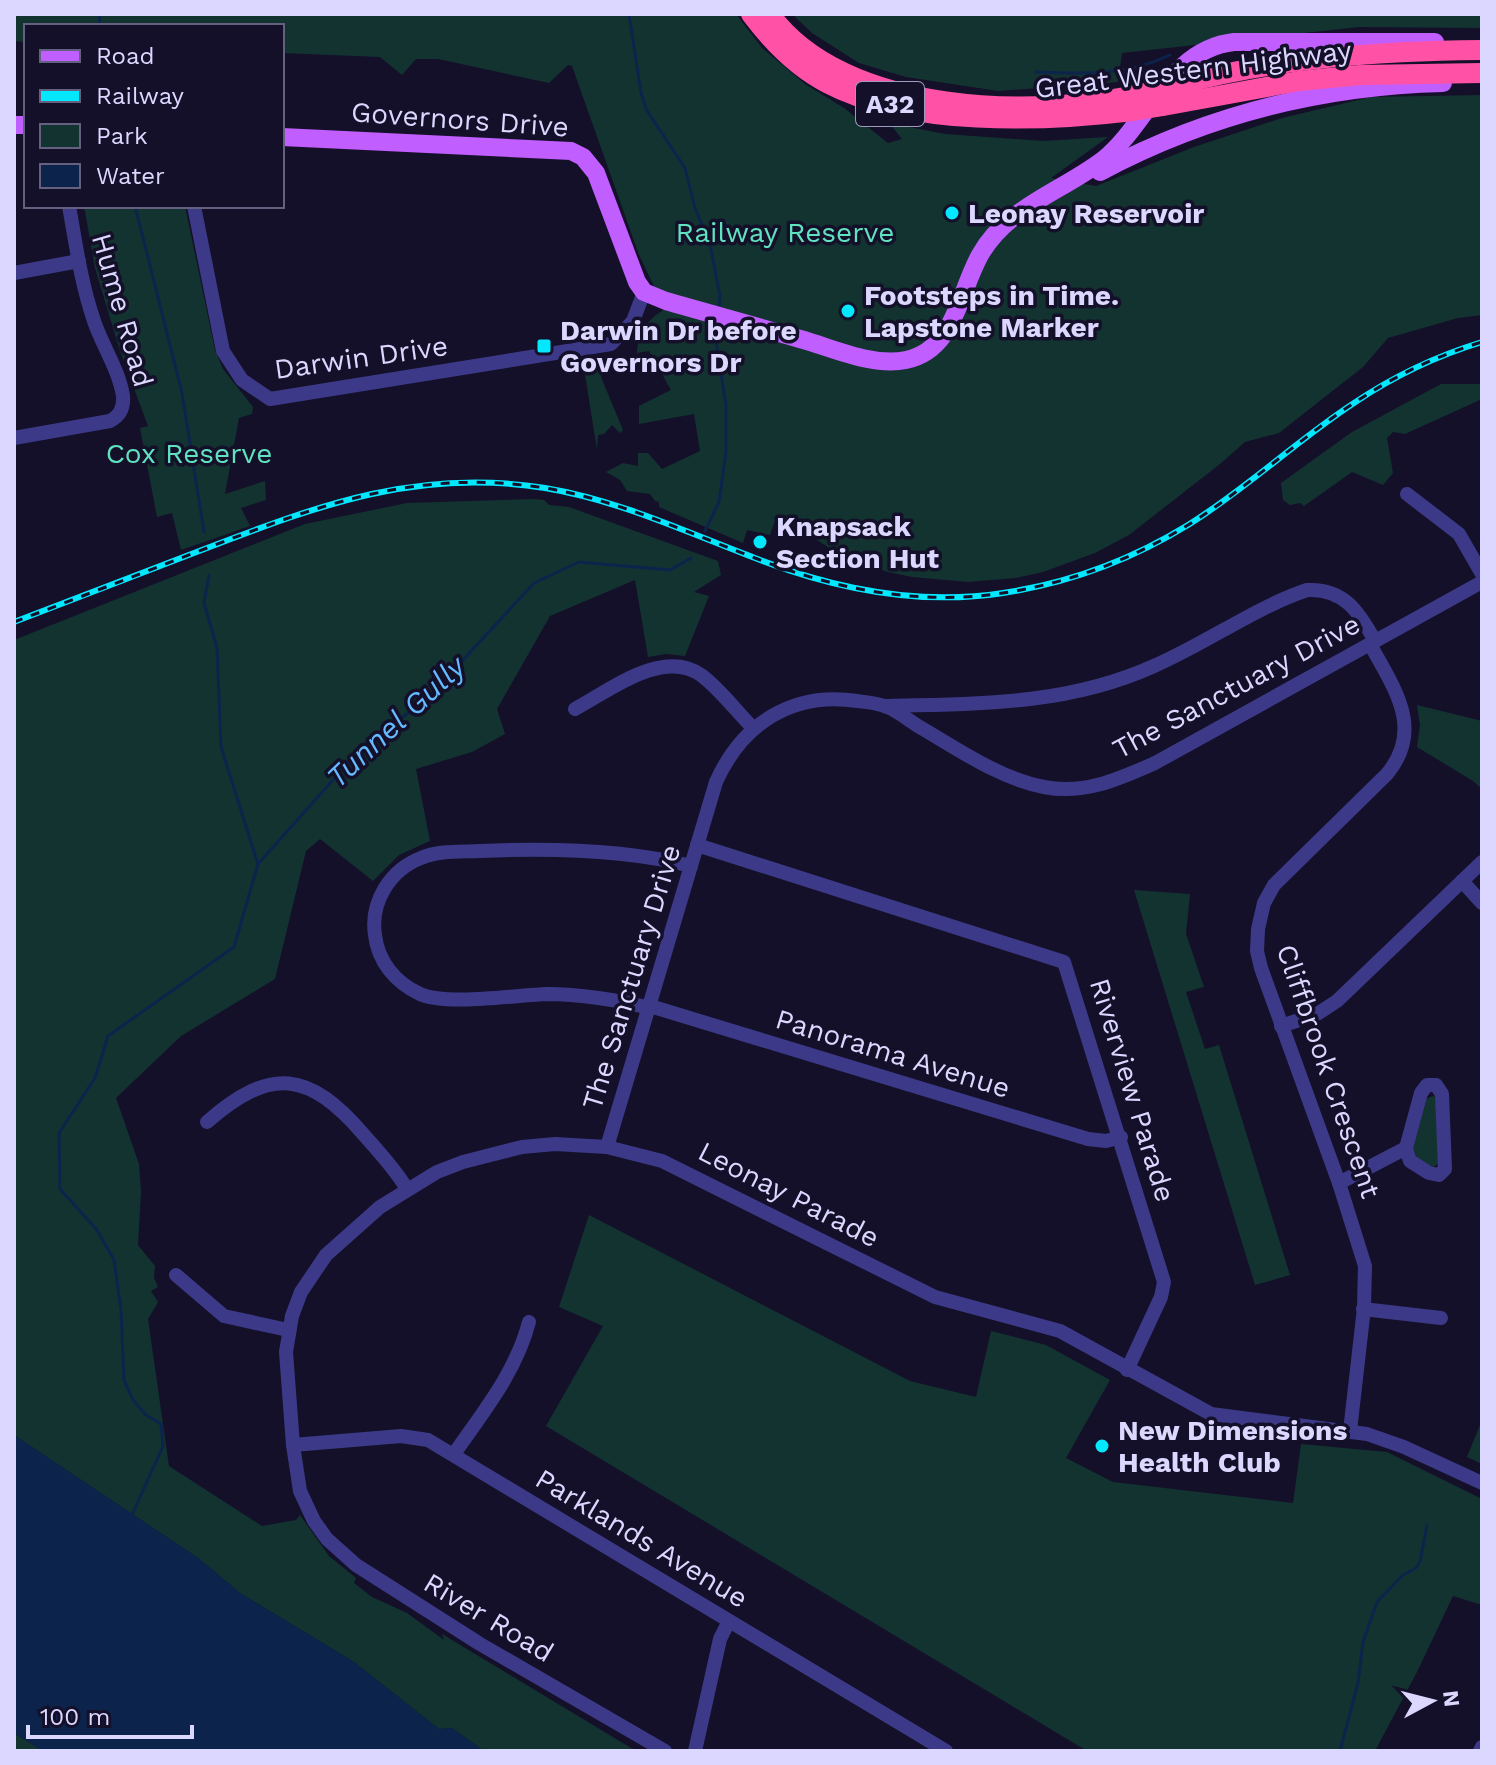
<svg xmlns="http://www.w3.org/2000/svg" width="1496" height="1765" font-family="'Work Sans',sans-serif">
  <rect width="100%" height="100%" fill="#141029"/>
  <g fill="#133331">
    <path d="M14,14h722l26,34 43,36 39,24 44,35 14,-4 -13,-16 56,11 98,7 65,-4 -57,41 45,8 98,-39 88,-29 89,-21 111,-2v220l-24,3 -70,20 -25,29 -84,66 -34,9 -25,22 -91,71 -34,18 -52,19 -27,6 -48,4 -56,-5 -24,-5 -46,-16 -36,-23 -31,-12 -5,14 -23,-5 -4,13 -84,-36v-5l-4,-1 -5,-7 -23,-3 -7,-11 -14,-8 17,-9 15,3v-13h10l14,16 38,-18 -6,-37 -55,10v-18l32,-16 -22,-39 -12,2c1,-21 10,-33 28,-44l-26,-54 -67,-189 -4,-1 -19,18 -111,-24h-22l-14,16 -22,-18 -98,-4v-27h-256v16l-12,-1z"/>
    <path d="M792,14h690v14l-123,-1 -237,26 -4,29 -120,9 -92,-14 -47,-14 -47,-30z"/>
    <path d="M84,206h101l30,144 8,19 30,38 -1,7 -13,4 -14,76 40,-13 1,19 -25,8 9,18 -69,24 -9,-37 -15,4 -17,-89 8,-2 -28,-75 -25,-83z"/>
    <path d="M599,359l2,18 22,53 -3,3 -8,-8 -8,9 -6,1 -1,15 -14,-88z"/>
    <path d="M1441,384h41v15l-77,35 -12,-2 -6,6 6,35 -10,12 -31,-13 -48,34 -4,-3 -10,2 -7,-5 -2,-17 71,-51z"/>
    <path d="M533,499l11,1 5,5 20,2 149,54 3,14 -27,17 15,4 -24,60 -19,-2 -18,3 -13,-77 -85,36 -53,93 8,25 -33,18 -56,17 14,72 -31,14 -26,26 -53,-42 -14,12 -31,128 -94,57 -65,62 23,66 2,28 -3,53 17,21 -1,12 4,9 -7,4 7,11 -10,17 21,147 93,60 34,-6 4,-5 29,41 27,22 -2,5 18,14 35,16 37,27 -2,-6 194,117h-152l-32,-23 -13,1 -85,-67 -114,-69 -42,-35 -184,-123v-795l291,-116 102,-21z"/>
    <path d="M1417,705l65,16v68l-9,-8 -56,-34 3,-22z"/>
    <path d="M1134,890l56,4 -4,40 18,53 -18,5 19,57 14,-4 71,230 -35,10z"/>
    <path d="M1433,1096l3,1 4,66 -7,4 -16,-9 -4,-11 14,-49z"/>
    <path d="M589,1215l321,166 66,16 15,-66 55,14 64,35 -44,78 47,24 180,21 8,-59 86,8 95,47v106l-29,-9 -36,76 -42,79h-288l-541,-325 57,-100 -44,-19z"/>
    <path d="M1482,1420v44l-15,-7z"/>
    <path d="M14,1733l29,18h-29z"/>
  </g>
  <path fill="#0c244c" d="M14,1435l184,123 42,35 114,69 85,67 13,-1 32,23h-441l-29,-18z"/>
  <g fill="none" stroke-linecap="round" stroke-linejoin="round">
    <g stroke="#0c244c" stroke-width="3">
      <path d="M629,14l12,79 5,16 39,59 10,40 15,36 10,52 -1,11"/>
      <path d="M99,26l1,-12"/>
      <path d="M1036,72c46,2 91,4 134,-17"/>
      <path d="M135,206l47,187 22,139"/>
      <path d="M705,531l14,-29 7,-50v-47l-11,-70 2,-12"/>
      <path d="M209,575l-5,28 13,45 4,99 37,117"/>
      <path d="M132,1515l31,-69 -2,-22 -15,-9 -13,-15 -9,-20 -3,-70 -7,-50 -17,-30 -37,-41 -1,-56 36,-55 13,-42 126,-89 24,-83 107,-120 60,-43 109,-118 45,-21 91,8 21,-12"/>
      <path d="M1340,1751l18,-68 5,-41 14,-40 26,-27 13,-7 4,-6 7,-37"/>
    </g>
    <g stroke="#3c3a88" stroke-width="14">
      <path d="M194,206l29,145 19,29 28,19 341,-55 22,-23 11,-29"/>
      <path d="M14,273l65,-12"/>
      <path d="M14,438l96,-17c10,-5 14,-14 13,-25 -4,-26 -21,-51 -29,-75 -13,-38 -18,-76 -25,-115"/>
      <path d="M1407,494l52,40 23,40"/>
      <path d="M886,706c92,-2 182,-1 268,-40 51,-22 102,-59 153,-76 37,-2 52,22 68,51"/>
      <path d="M575,709c34,-18 87,-61 126,-34 19,14 35,36 52,53"/>
      <path d="M697,845l367,117 100,320 -3,15 -34,73"/>
      <path d="M1462,881l20,22"/>
      <path d="M650,1006l438,133 18,2 15,-4"/>
      <path d="M649,1008c-29,-8 -72,-14 -102,-14 -31,1 -100,12 -127,0 -24,-11 -42,-32 -45,-59 -5,-33 15,-65 46,-77 18,-8 40,-6 59,-7 69,-3 144,-2 211,15"/>
      <path d="M1281,1026l36,-12 20,-13 145,-139"/>
      <path d="M207,1122c64,-56 102,-51 157,13 15,17 31,34 43,54"/>
      <path d="M607,1147l109,-365c26,-58 76,-91 141,-81 10,1 21,2 30,6 11,4 21,13 31,19 38,22 82,53 126,61 40,8 75,-8 111,-24l327,-181"/>
      <path d="M1339,1183l67,-35 15,-55 6,-8h9l6,9 3,75 -6,6 -10,-2 -19,-12 -4,-13"/>
      <path d="M176,1275l48,41 64,14"/>
      <path d="M1363,1309l78,9"/>
      <path d="M1350,1431l14,-123 1,-42 -26,-83 -78,-215 -4,-17 1,-22 6,-26 10,-18 113,-111c38,-46 6,-87 -17,-130"/>
      <path d="M293,1445l108,-9 27,4 518,311"/>
      <path d="M454,1454c29,-42 62,-82 75,-132"/>
      <path d="M665,1751l-185,-107 -124,-79 -29,-26 -13,-18 -14,-30 -7,-46 -7,-93 6,-36 9,-24 25,-37 54,-48 57,-35 26,-10 59,-15 33,-3 52,3 55,14 273,136 125,34 151,83 156,20 37,13 78,36"/>
      <path d="M695,1751l25,-112 9,-18"/>
      <path d="M1480,1751l2,-4"/>
    </g>
    <g stroke="#c15eff" stroke-width="18">
      <path d="M14,125h12"/>
      <path d="M282,137l289,14 12,6 13,16 41,109 7,10 22,9c45,13 90,25 134,38 33,9 72,28 106,21 49,-10 53,-68 74,-105 27,-48 81,-63 123,-95 46,-37 66,-111 131,-118h201"/>
      <path d="M1100,172c107,-57 222,-86 343,-89"/>
    </g>
    <g stroke="#ff52a7" stroke-width="20">
      <path d="M751,14c21,28 45,53 76,69 84,44 215,39 306,28"/>
      <path d="M770,14c74,102 268,105 379,78"/>
      <path d="M1181,84c99,-26 199,-33 301,-34"/>
      <path d="M1163,106l136,-25 62,-6 121,-2"/>
    </g>
    <g stroke="#03e8ff" stroke-width="6">
      <path id="rail" d="M14,622c64,-24 128,-49 193,-74 115,-44 212,-80 338,-60 73,12 141,44 210,70 79,31 163,48 248,35 66,-10 128,-33 185,-68 58,-36 108,-84 166,-122 40,-27 82,-47 128,-61"/>
    </g>
    <use href="#rail" stroke="#141029" stroke-width="3" stroke-dasharray="9" stroke-linecap="butt"/>
    <g stroke="#ff52a7" stroke-width="20">
      <path d="M1149,92l32,-8"/>
      <path d="M1133,111l30,-5"/>
    </g>
  </g>
  <g fill="#03e8ff" stroke="#141029" stroke-width="3">
    <circle cx="952" cy="213" r="8"/>
    <circle cx="848" cy="311" r="8"/>
    <rect x="536" y="338" width="16" height="16" rx="4"/>
    <circle cx="760" cy="542" r="8"/>
    <circle cx="1102" cy="1446" r="8"/>
  </g>
  <g text-anchor="middle" stroke-width="7" stroke-linejoin="round" paint-order="stroke">
    <rect fill="#141029" stroke="#9f9bbf" stroke-width="2" x="856" y="82" width="68" height="44" rx="6"/>
    <g font-size="26" font-weight="bold" fill="#dbd7ff">
      <text x="890" y="113">A32</text>
    </g>
    <g font-size="28" fill="#dbd7ff" stroke="#141029">
      <text transform="translate(1193 69) rotate(-7)" y="10">Great Western Highway</text>
      <text transform="translate(460 119) rotate(4)" y="10">Governors Drive</text>
      <text transform="translate(123 310) rotate(74)" y="10">Hume Road</text>
      <text transform="translate(361 357) rotate(-8)" y="10">Darwin Drive</text>
      <text transform="translate(1236 686) rotate(-28)" y="10">The Sanctuary Drive</text>
      <text transform="translate(631 977) rotate(-73)" y="10">The Sanctuary Drive</text>
      <text transform="translate(893 1053) rotate(17)" y="10">Panorama Avenue</text>
      <text transform="translate(1329 1071) rotate(71)" y="10">Cliffbrook Crescent</text>
      <text transform="translate(1133 1090) rotate(73)" y="10">Riverview Parade</text>
      <text transform="translate(789 1194) rotate(27)" y="10">Leonay Parade</text>
      <text transform="translate(642 1538) rotate(31)" y="10">Parklands Avenue</text>
      <text transform="translate(489 1617) rotate(31)" y="10">River Road</text>
    </g>
    <g font-size="28" font-weight="bold" fill="#dbd7ff" stroke="#141029" text-anchor="start">
      <text x="968" y="223">Leonay Reservoir</text>
      <text x="864" y="305">Footsteps in Time.<tspan x="864" dy="32">Lapstone Marker</tspan></text>
      <text x="560" y="340">Darwin Dr before<tspan x="560" dy="32">Governors Dr</tspan></text>
      <text x="776" y="536">Knapsack<tspan x="776" dy="32">Section Hut</tspan></text>
      <text x="1118" y="1440">New Dimensions<tspan x="1118" dy="32">Health Club</tspan></text>
    </g>
    <g font-size="28" fill="#60e2c0" stroke="#141029">
      <text x="785" y="242">Railway Reserve</text>
      <text x="189" y="463">Cox Reserve</text>
    </g>
    <g font-size="30" font-style="italic" fill="#65b9ff" stroke="#141029">
      <text transform="translate(396 722) rotate(-43)" y="10">Tunnel Gully</text>
    </g>
  </g>
  <rect width="1496" height="1765" fill="none" stroke="#dbd7ff" stroke-width="32"/>
  <rect x="24" y="24" width="260" height="184" fill="#141029" stroke="#64607f" stroke-width="2"/>
  <rect x="40" y="50" width="40" height="12" fill="#c15eff" stroke="#64607f" stroke-width="2"/>
  <text x="96" y="64" font-size="24" fill="#dbd7ff">Road</text>
  <rect x="40" y="90" width="40" height="12" fill="#03e8ff" stroke="#64607f" stroke-width="2"/>
  <text x="96" y="104" font-size="24" fill="#dbd7ff">Railway</text>
  <rect x="40" y="124" width="40" height="24" fill="#133331" stroke="#64607f" stroke-width="2"/>
  <text x="96" y="144" font-size="24" fill="#dbd7ff">Park</text>
  <rect x="40" y="164" width="40" height="24" fill="#0c244c" stroke="#64607f" stroke-width="2"/>
  <text x="96" y="184" font-size="24" fill="#dbd7ff">Water</text>
  <g transform="translate(1432 1701) rotate(83)" stroke="#141029" stroke-width="6" paint-order="stroke">
  <path d="M0-6L14 30L0 20L-14 30Z" fill="#dbd7ff"/>
  <text y="-12" font-size="22" font-weight="bold" text-anchor="middle" fill="#dbd7ff">N</text>
  </g>
  <path d="M28 1725v12h164v-12" fill="none" stroke="#dbd7ff" stroke-width="4"/>
  <text x="40" y="1725" font-size="24" fill="#dbd7ff" stroke="#141029" stroke-width="6" paint-order="stroke">100 m</text>
</svg>
